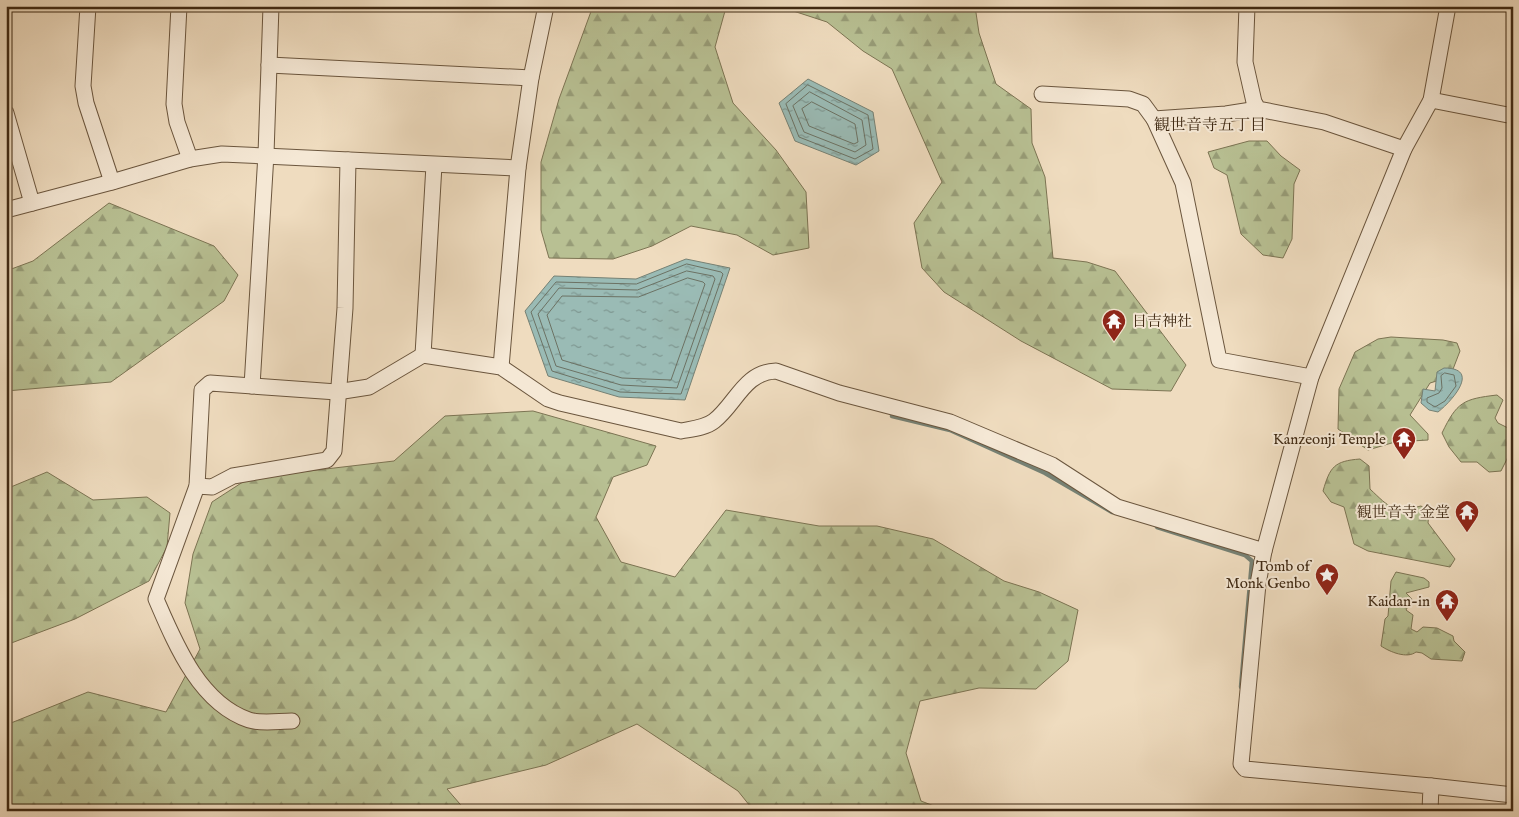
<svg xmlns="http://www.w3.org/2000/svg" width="1519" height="817" font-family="'IM FELL English','Noto Serif JP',serif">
  <defs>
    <pattern id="forest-firs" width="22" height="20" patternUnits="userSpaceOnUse" patternTransform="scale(1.25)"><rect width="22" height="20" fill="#b8c093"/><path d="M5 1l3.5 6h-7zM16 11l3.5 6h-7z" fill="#979c77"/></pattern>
    <pattern id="water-ripples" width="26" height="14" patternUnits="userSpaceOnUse" patternTransform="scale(1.25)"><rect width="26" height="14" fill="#9abbb5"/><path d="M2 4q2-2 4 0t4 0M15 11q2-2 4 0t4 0" fill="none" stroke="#7f9892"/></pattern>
  </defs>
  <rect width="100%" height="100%" fill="#efdcbf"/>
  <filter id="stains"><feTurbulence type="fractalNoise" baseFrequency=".004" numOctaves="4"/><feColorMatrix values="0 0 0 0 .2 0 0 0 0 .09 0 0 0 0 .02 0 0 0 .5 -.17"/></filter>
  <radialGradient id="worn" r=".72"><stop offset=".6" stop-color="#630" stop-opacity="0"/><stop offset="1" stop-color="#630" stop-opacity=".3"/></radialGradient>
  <g fill="url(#forest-firs)" stroke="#7c7453">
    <path d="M593,6h143l-11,5 -10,36 18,56 43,47 30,42 3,56 -36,7 -36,-20 -46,-9 -39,20 -39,13 -64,-1 -8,-28v-68l18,-63z"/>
    <path d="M778,6h197l4,27 17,51 35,25 1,34 13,34 8,81 34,4 28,9 71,94 -15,26 -59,-2 -91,-48 -77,-49 -22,-24 -8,-45 28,-41 -50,-113 -29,-18 -36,-29z"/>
    <path d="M1249,141h18l14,15 19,14 -6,14 -2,55 -9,19 -20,-3 -22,-21 -14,-59 -13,-7 -6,-16z"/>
    <path d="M109,203l105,43 24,29 -14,26 -113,81 -105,9v-120l27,-10z"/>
    <path d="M1391,337l52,3 14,3 3,8 -10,26 -20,6 -20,32 18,19v6l-33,2 -27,8 -30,-21 1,-40 16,-37 23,-13z"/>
    <path d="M1497,395l6,5 -8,18 3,5 10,5 5,19 -12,24 -12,1 -12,-10h-16l-12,-15 -7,-14c15,-31 21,-34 55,-38z"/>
    <path d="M533,411l123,35 -9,19 -34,12 -17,40 25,45 54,15 51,-67 93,16h58l56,13 71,42 35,11 39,18 -10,51 -32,28 -57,-1 -59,13 -14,52 15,48 26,10h-193l-16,-20 -101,-67 -91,41 -99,24 19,22h-460v-86l82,-33 78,20 34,-63 -15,-46 8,-49 19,-52 37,-24 145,-17 51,-45z"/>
    <path d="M1360,459l9,7 1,23c20,19 23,24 51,17l8,5 -1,12 27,36 -5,8 -82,-16 -14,-7 -10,-37 -13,-5 -8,-11c7,-24 11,-30 37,-32z"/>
    <path d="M47,472l46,28 54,-3 23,16 -3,34 -18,34 -74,38 -69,26v-156z"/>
    <path d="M1396,572l28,6 5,4v5l-23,6 6,6 -6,11 7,5 -2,14 6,3 6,-5 14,1 16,8 1,5 11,11 -3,9 -31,-2 -9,-6 -6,-1c-9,7 -26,0 -35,-6l4,-27 3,-3 3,-35z"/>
  </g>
  <g fill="url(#water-ripples)" stroke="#768174">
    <path d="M808,79l65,33 6,39 -23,14 -61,-24 -16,-38z"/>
    <path d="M686,259l44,9 -45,132 -66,-3 -71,-21 -23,-65 29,-35 82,3z"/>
    <path d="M1444,368c38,0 7,34 -6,44l-9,-2 -8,-7 2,-14 12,2 2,-19z"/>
  </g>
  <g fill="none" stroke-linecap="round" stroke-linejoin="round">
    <g stroke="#6c7264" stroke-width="1">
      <path d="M808,85l60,30 5,34 -18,10 -56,-22 -13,-33z"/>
      <path d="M810,92l52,28 4,25 -11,7 -51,-20 -11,-26z"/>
      <path d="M812,102l43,22 3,18 -4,2 -45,-18 -7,-17z"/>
      <path d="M687,264l34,8 2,2 -42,120 -61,-2 -68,-21 -21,-59 25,-30 80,2z"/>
      <path d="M687,271l26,5 2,3 -38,109 -56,-3 -65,-19 -18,-52 21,-26 78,2z"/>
      <path d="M688,278l15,4 2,2 -34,96 -49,-2 -60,-18 -15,-45 15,-19 76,1z"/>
      <path d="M1445,373l9,2 2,11 -11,15 -10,6 -8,-5v-4l12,-5 3,-5 -1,-12z"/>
    </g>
    <g stroke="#768174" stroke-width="4.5">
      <path d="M892,416l58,14 95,43 67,39"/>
      <path d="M1157,527l88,28 7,6 -11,126"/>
    </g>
    <g stroke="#6b563e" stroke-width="17">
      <g id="minor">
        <path d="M88,6l-5,80 3,17 26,79"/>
        <path d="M179,6l-5,98 3,18 13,37"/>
        <path d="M1247,6l-2,56 9,40 4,7 66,13 80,27"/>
        <path d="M269,65l262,13"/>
        <path d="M1042,94l87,5 14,5 11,15"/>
        <path d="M1431,100l82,16"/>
        <path d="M1258,109l-32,5 -72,5 29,64 36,177 92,17"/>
        <path d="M6,113l26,90"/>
        <path d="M6,210l106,-28 78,-23 32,-5 296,14"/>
        <path d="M423,355l11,-190"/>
        <path d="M501,367l17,-199 13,-90 15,-72"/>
        <path d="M252,386l14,-232 5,-148"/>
        <path d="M197,486l15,1 21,-11 94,-16 7,-9 11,-143 3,-148"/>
        <path d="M292,721c-13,0 -31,3 -43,-1 -50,-17 -74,-77 -93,-121l41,-113 5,-96 8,-7 127,9 32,-5 54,-32 78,12 47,32 12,4 121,28c10,-2 24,-3 33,-10 22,-17 30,-49 62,-50l63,22 111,29 102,43 65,42 147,44"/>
        <path d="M1431,786l82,9"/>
        <path d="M1430,811l1,-25 -186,-17 -4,-5 17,-180 6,-33 41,-152 6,-22 93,-228 27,-49 17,-94"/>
      </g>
    </g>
    <use href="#minor" stroke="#f5e8d5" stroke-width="15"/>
  </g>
  <defs>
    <g id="temple-pin" transform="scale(1.25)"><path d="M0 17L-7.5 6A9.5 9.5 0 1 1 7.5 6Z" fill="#8f2418" stroke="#f5e8d5"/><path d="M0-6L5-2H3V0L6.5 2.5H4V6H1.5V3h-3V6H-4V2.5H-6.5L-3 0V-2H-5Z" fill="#fff"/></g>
    <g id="sight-pin" transform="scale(1.25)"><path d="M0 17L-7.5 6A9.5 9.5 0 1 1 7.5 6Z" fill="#8f2418" stroke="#f5e8d5"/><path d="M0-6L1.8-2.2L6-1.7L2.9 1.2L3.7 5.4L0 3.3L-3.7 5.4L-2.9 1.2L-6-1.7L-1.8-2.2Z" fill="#fff"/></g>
  </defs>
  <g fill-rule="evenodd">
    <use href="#temple-pin" x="1114" y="321"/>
    <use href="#temple-pin" x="1404" y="439"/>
    <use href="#temple-pin" x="1467" y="512"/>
    <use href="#sight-pin" x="1327" y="575"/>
    <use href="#temple-pin" x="1447" y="601"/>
  </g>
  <g text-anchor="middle" stroke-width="4" stroke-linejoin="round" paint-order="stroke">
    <g font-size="15" fill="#3f2913" stroke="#f5e8d5" text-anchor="end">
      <text x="1132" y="326" text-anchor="start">日吉神社</text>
      <text x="1386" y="444">Kanzeonji Temple</text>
      <text x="1450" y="517">観世音寺 金堂</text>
      <text x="1310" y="571">Tomb of<tspan x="1310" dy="17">Monk Genbo</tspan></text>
      <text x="1430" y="606">Kaidan-in</text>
    </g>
    <g font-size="16" fill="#3f2913" stroke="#f5e8d5">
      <text x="1210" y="130">観世音寺五丁目</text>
    </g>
  </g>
  <rect width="1519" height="817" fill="none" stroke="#efdcbf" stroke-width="25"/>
  <rect x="8" y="8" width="1504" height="802" fill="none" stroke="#3f2913" stroke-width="2.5"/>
  <rect x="12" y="12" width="1494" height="792" fill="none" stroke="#3f2913"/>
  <rect width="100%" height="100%" filter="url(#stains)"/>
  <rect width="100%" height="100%" fill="url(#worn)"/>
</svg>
